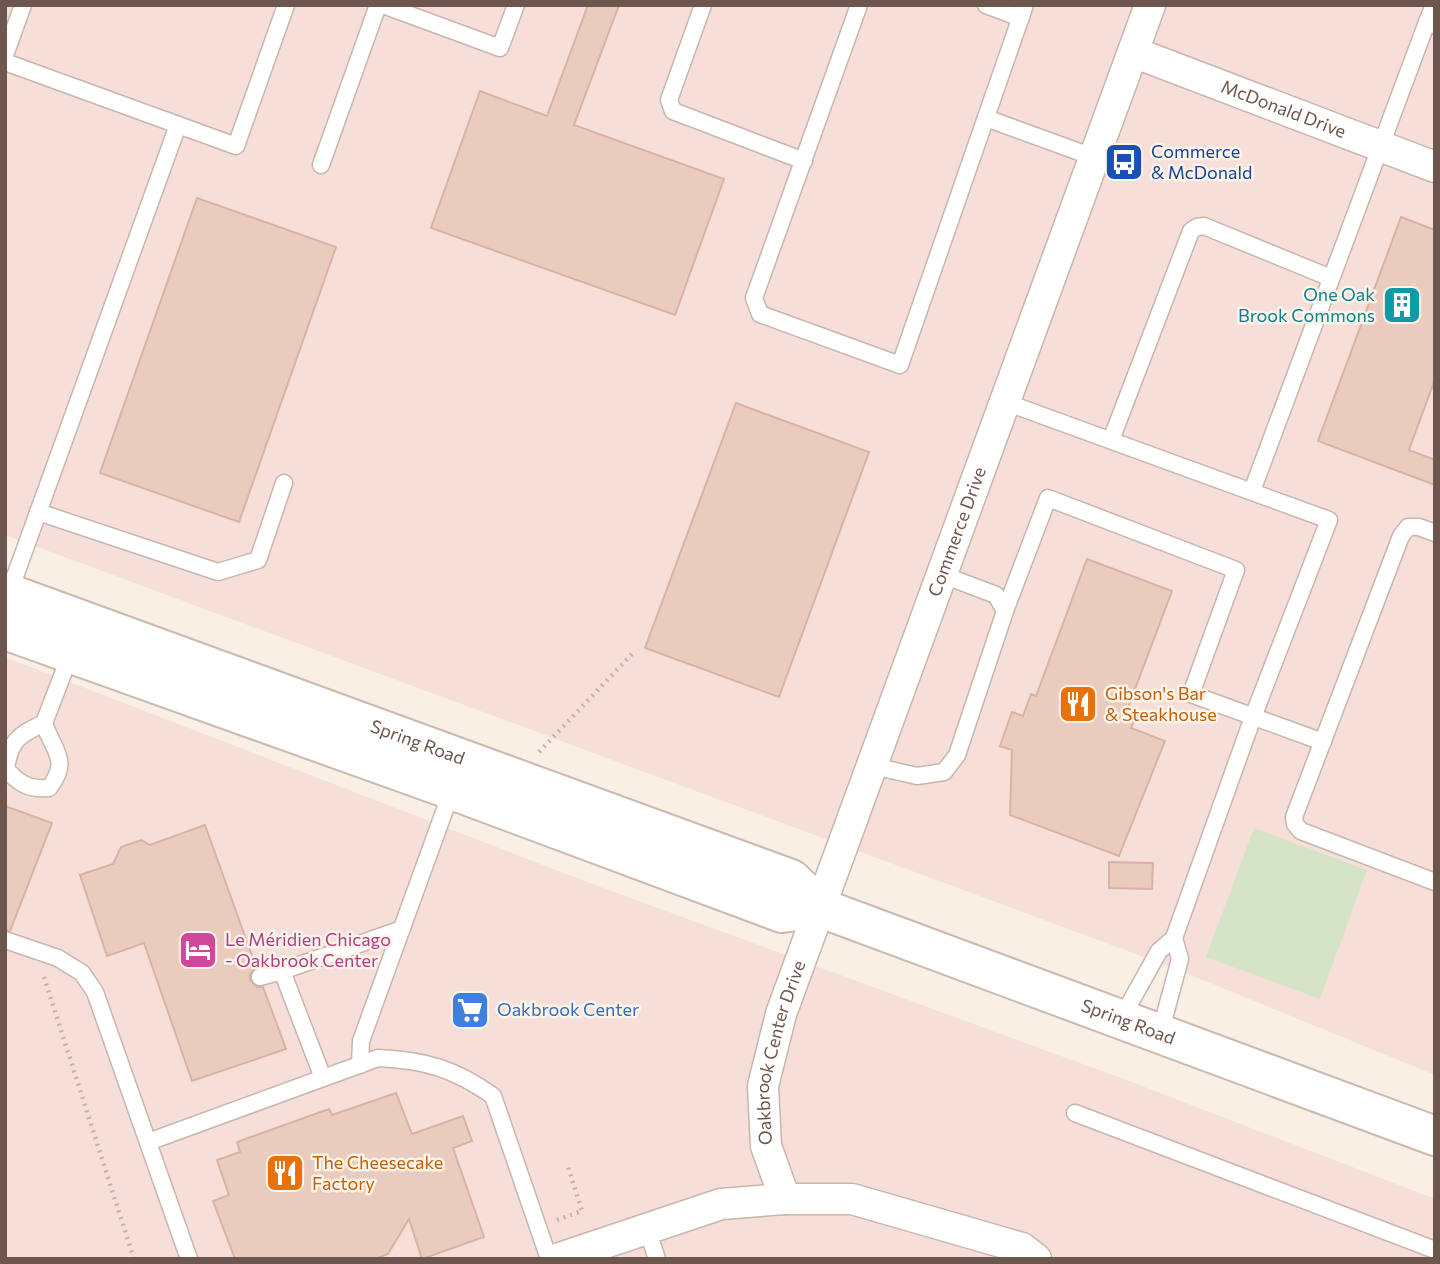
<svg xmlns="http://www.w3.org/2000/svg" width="1440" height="1264" font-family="Commissioner,sans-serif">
  <rect width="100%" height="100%" fill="#f9efe4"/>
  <g fill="#f7dfd9">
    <path d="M5,5h1430v1070l-264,-108 -1166,-432z"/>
    <path d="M5,657l582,225 542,199 306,118v60h-1430z"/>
  </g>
  <path fill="#d4e4c5" d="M1254,828l113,42 -47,129 -114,-42z"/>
  <g fill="#eaccbf" stroke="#dbb2a2" stroke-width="2">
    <path d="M588,5h31l-45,120 150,54 -49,136 -244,-87 49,-137 67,25z"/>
    <path d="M197,198l139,49 -97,275 -139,-49z"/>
    <path d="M1401,217l34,13v149l-26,71 26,10v25l-117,-44z"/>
    <path d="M736,403l133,49 -90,245 -134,-49z"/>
    <path d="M1087,559l85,32 -46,122 10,3 -5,12 34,13 -46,115 -109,-41 2,-65 -12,-4 12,-34 11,4 8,-22 5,2z"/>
    <path d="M5,806l47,17 -42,108 -5,-1z"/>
    <path d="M205,825l51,142 -6,7v6l7,7h6l23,62 -94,32 -48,-138 -37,13 -27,-81 33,-11 8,-17 20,-7 9,5z"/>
    <path d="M1109,862l44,1 -1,26 -43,-1z"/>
    <path d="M396,1093l16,41 51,-18 9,25 -19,7 31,89 -62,22 -13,-40 -21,35 -13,5h-140l-22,-58 16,-6 -12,-35 23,-8 -3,-10 92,-33 3,6z"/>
  </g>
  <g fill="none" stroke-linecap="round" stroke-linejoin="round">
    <g stroke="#c8b6ac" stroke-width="19">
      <g id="lane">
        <path d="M383,5l117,43 16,-43"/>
        <path d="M703,5l-34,95 4,11 131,50"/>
        <path d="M859,5l-105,293 6,16 140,51 125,-360"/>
        <path d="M986,5l35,13"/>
        <path d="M1427,22l7,-17"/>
        <path d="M5,55l18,-50"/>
        <path d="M5,62l231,84 50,-141"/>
        <path d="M986,118l107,39"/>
        <path d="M321,165l57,-160"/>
        <path d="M1005,402l324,118 -76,197 -79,221 -15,13 -38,68"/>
        <path d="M1111,440l80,-209 6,-4 7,-1 127,52"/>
        <path d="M1252,491l175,-469 8,3"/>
        <path d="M38,512l180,60 40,-12 26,-77"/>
        <path d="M1435,533l-16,-6h-11l-7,9 -107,281 1,7 6,7 134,51"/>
        <path d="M9,593l169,-468"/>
        <path d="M1005,611l43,-113 188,72 -45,124 132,48"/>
        <path d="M44,723c9,28 27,37 5,65 -20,2 -31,-5 -43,-19 4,-29 13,-34 38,-46l27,-70"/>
        <path d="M873,766l44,10 27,-4 13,-17 48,-144 -9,-16 -53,-20"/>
        <path d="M5,940l53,18 24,15 13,19 94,267"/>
        <path d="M260,977l22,-6"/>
        <path d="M1160,1033l20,-74 -6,-21"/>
        <path d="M360,1065l1,-24 91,-251"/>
        <path d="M323,1078l-41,-107 120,-42"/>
        <path d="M1075,1113l360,137"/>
        <path d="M148,1142l230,-84c47,2 77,11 115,38l56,163"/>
        <path d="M647,1229l10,30"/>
      </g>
    </g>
    <g stroke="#c8b6ac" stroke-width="33">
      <g id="street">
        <path id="s1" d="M1133,52l302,115"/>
        <path id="s2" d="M785,1199l-19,-53 -3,-60 18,-72 369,-1009"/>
        <path d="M557,1259l164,-55 64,-5h67l170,49 14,11"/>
      </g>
    </g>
    <g stroke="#cdb8ad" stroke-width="42">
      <g id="secondary">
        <path id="s3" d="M5,592l786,287 30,29 614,228"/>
        <path d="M5,630l447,160 330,123 39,-5"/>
      </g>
    </g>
    <g stroke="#ceb0a3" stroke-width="4.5" stroke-dasharray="2 5" stroke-linecap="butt">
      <path d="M539,752l93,-98"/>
      <path d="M44,977l90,282"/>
      <path d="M557,1220l25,-9 -14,-44"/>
    </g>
    <use href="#lane" stroke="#fff" stroke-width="16"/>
    <use href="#street" stroke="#fff" stroke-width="30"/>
    <use href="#secondary" stroke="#fff" stroke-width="38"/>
  </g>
  <defs>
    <g id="bus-square" transform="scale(2.0125)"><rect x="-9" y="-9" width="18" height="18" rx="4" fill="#1a4fb4" stroke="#fcf3e9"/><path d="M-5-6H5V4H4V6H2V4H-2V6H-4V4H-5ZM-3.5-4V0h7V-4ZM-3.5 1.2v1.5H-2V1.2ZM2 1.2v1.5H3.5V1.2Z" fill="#fff"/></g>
    <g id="building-square" transform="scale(2.0125)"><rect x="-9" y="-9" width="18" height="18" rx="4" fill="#0f9aa8" stroke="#fcf3e9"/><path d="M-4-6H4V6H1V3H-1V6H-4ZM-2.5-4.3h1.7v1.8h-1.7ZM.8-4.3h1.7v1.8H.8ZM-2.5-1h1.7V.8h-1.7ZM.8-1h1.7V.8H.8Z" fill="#fff"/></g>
    <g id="restaurant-square" transform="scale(2.0125)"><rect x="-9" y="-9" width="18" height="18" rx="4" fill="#e8710a" stroke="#fcf3e9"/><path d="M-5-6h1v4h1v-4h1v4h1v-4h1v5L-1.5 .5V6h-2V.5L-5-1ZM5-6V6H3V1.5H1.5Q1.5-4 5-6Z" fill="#fff"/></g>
    <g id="hotel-square" transform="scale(2.0125)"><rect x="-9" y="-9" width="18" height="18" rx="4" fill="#d1479c" stroke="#fcf3e9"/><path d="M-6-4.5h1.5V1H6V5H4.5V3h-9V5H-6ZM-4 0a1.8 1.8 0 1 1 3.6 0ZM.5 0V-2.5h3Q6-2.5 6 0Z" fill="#fff"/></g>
    <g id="supermarket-square" transform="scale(2.0125)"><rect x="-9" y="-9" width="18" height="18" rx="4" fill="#3f7fe0" stroke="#fcf3e9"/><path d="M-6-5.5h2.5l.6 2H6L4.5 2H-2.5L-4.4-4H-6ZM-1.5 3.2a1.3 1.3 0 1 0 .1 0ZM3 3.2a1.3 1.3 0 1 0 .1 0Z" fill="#fff"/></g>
  </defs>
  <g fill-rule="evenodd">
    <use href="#bus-square" x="1124" y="162"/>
    <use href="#building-square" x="1402" y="305"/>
    <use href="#restaurant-square" x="1078" y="704"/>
    <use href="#hotel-square" x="198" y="950"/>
    <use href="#supermarket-square" x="470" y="1010"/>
    <use href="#restaurant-square" x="285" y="1173"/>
  </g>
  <g text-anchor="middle" stroke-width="5" stroke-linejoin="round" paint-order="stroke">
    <g font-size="18" fill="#6d564d" stroke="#fcf3e9">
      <text dy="6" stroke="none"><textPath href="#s1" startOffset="161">McDonald Drive</textPath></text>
      <text dy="6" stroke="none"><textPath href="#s2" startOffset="704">Commerce Drive</textPath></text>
      <text dy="6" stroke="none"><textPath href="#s3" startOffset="439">Spring Road</textPath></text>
      <text dy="6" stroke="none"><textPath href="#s3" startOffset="1206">Spring Road</textPath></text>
      <text dy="6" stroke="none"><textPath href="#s2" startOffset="152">Oakbrook Center Drive</textPath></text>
    </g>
    <g font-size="18" fill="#164399" stroke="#fcf3e9" text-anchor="start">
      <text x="1151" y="158">Commerce<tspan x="1151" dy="21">&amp; McDonald</tspan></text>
    </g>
    <g font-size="18" fill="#0d838f" stroke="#fcf3e9" text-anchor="end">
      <text x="1375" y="301">One Oak<tspan x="1375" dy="21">Brook Commons</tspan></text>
    </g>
    <g font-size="18" fill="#c56008" stroke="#fcf3e9" text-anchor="start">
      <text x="1105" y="700">Gibson's Bar<tspan x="1105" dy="21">&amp; Steakhouse</tspan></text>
      <text x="312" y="1169">The Cheesecake<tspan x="312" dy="21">Factory</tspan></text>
    </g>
    <g font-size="18" fill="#b23c85" stroke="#fcf3e9" text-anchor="start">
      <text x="225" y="946">Le Méridien Chicago<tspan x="225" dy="21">- Oakbrook Center</tspan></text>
    </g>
    <g font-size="18" fill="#366cbe" stroke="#fcf3e9" text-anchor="start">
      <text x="497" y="1016">Oakbrook Center</text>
    </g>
  </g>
  <rect width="1440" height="1264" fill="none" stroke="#6d564d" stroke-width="14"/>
</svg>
